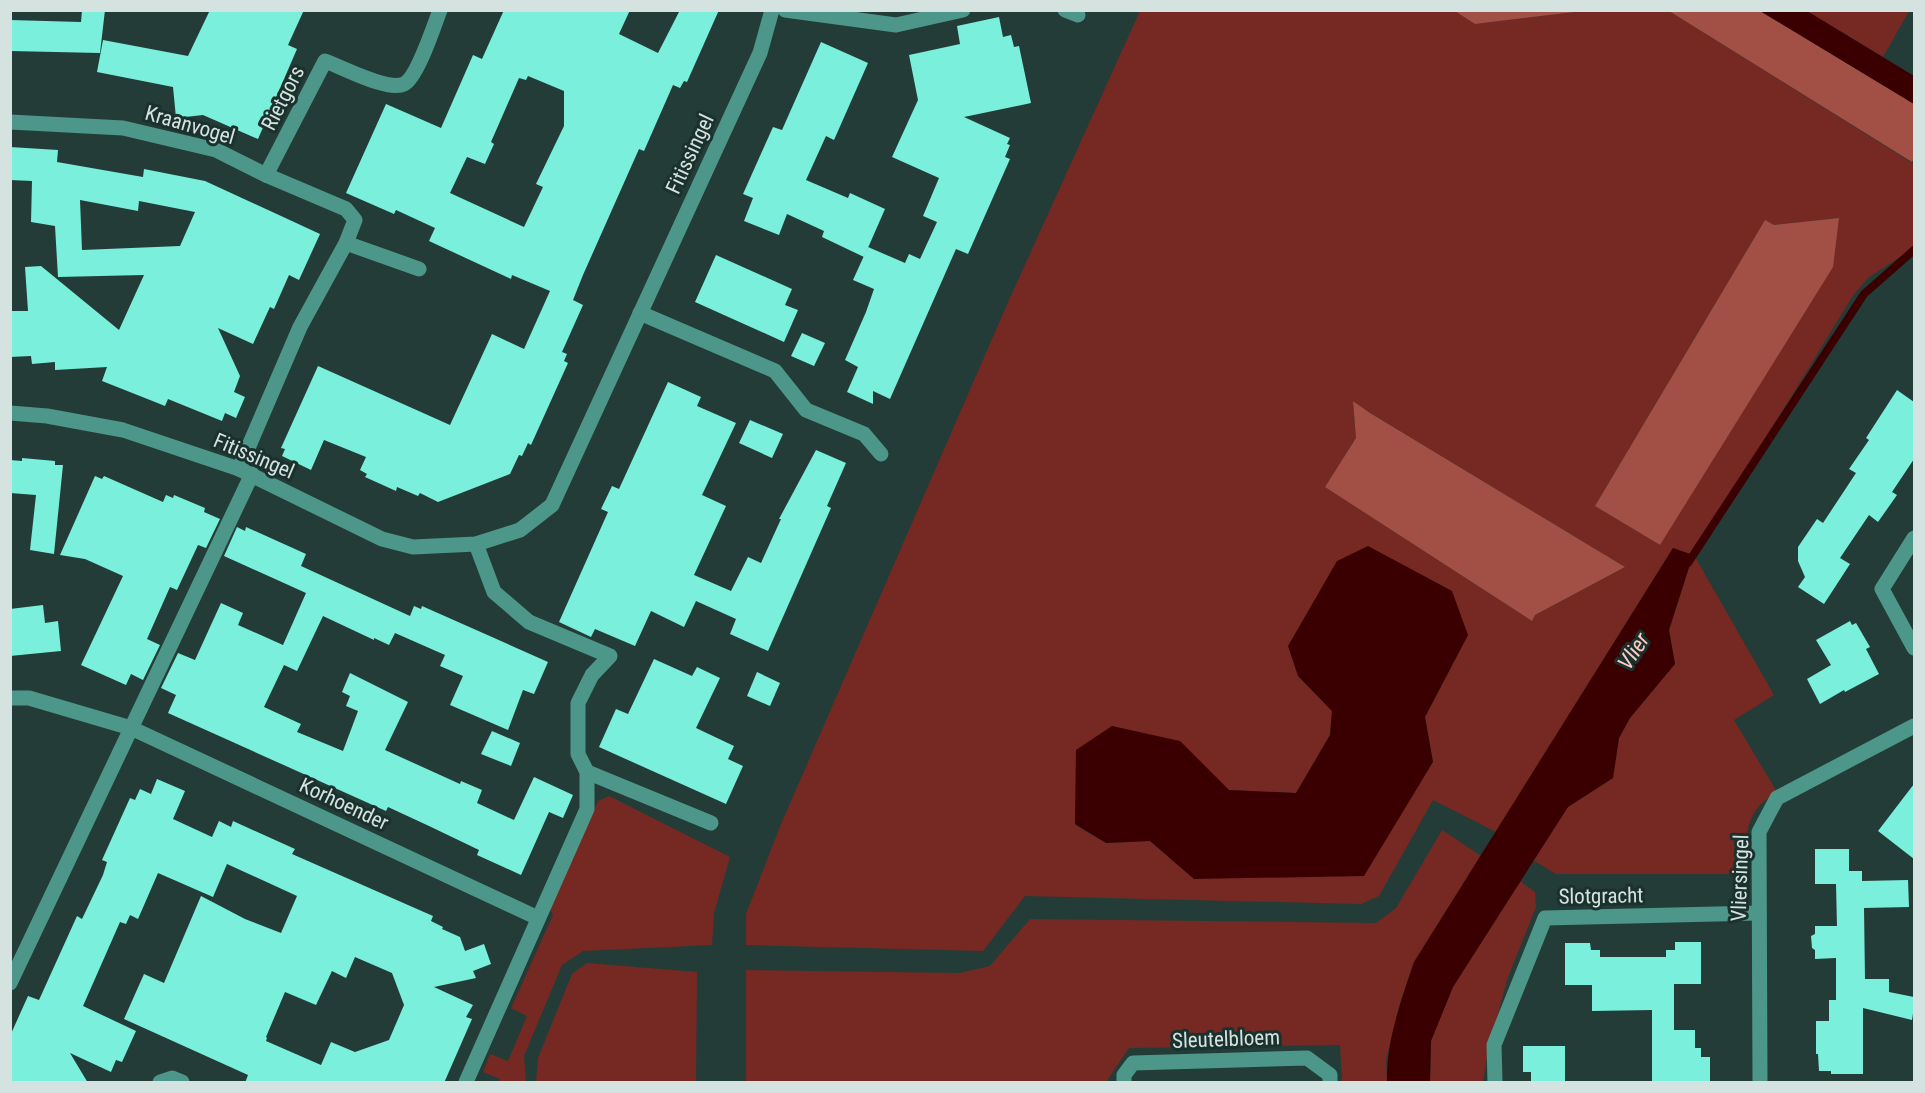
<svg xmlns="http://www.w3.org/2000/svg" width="1925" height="1093" font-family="'Roboto Condensed',sans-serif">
  <rect width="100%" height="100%" fill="#243c37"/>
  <g fill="#752922" fill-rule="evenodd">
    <path d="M1455,10l20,14 108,-13h86l245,153v84l-45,29 -15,17 -160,261 80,140 -40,25 43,72c-5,3 -11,7 -16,12 -17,17 -17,48 -16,70h-189l-23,-14 35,-53 45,-29 6,-40 11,-20 45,-54 -6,-34 24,-75 -20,-7 -177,284 -63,-32 -54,96 -18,8 -336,-8 -42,55 -237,-6v-31l35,-90 228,-524 131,-289zM1838,218l-178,327 -65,-39 170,-286 9,5zM1353,401l17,12 255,154 -90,48 -3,6 -207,-134 31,-49zM1468,635l-43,82 8,45 -239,117 -44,-38 -44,2 -31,-18 1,-75 104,-9 49,49 67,3 34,-58 2,-24 -34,-35z"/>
    <path d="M1807,11h102l-26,46z"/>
    <path d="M609,796l121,61 -16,56 -2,32 -129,6 -21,14 -38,91 2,26h-27l1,-3 -17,-7 7,-18 18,7 19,-45 -16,-8 42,-93 -3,-7 48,-107z"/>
    <path d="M1442,830l39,26 -67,106 -14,41 -14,57 1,22h-45l-2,-37 -211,3 -23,34h-360v-112l214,3 30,-7 40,-47 346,4 20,-15z"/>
    <path d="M1520,881l15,11 1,15 -29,73 -20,76 -4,26h-53l1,-41 22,-54z"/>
    <path d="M587,963l110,9 -1,110h-160l2,-24 34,-84z"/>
  </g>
  <g fill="#a25046">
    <path d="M1455,11h128l-108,13z"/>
    <path d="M1669,11h91l154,93v54l-2,4z"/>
    <path d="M1839,218l-6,49 -173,278 -65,-39 170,-286 9,5z"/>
    <path d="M1353,401l17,12 255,154 -90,48 -3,6 -207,-134 31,-49z"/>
  </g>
  <g fill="#3a0001">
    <path d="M1760,11h47l107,65v28z"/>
    <path d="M1368,546l84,45 16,44 -43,82 8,45 -69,114 -170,3 -44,-38 -44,2 -31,-19 1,-74 36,-24 68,15 49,49 67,3 34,-58 2,-24 -34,-35 -10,-30 49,-85z"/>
    <path d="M1673,548l20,7 -24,75 6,34 -45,54 -11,20 -6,40 -45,29 -115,180 -22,54 -1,41h-43c-1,-41 14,-81 27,-120z"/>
  </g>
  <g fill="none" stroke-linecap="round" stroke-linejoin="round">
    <path stroke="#3a0001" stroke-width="8" d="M1688,563l176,-269 50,-44"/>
  </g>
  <g fill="#79efdc" fill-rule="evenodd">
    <path d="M82,10h23l-5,43 -90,-2v-31l71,2z"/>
    <path d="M210,10h94l-16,35 9,4 -39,90 -55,-24 -27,3 -3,-31 -76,-15 6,-32 85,16z"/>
    <path d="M504,10h126l-11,24 39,19 22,-43h39l-32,72 -3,-1 -4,7 -7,-3 -29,66 -5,-2 -56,126 -10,25 10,5 -21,47 5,2 -3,7 4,2 -37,82 -3,-2 -6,13 -3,-1 -9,19 -72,28 -18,-9 -2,3 -21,-9 -1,4 -31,-14 2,-3 -7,-4 6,-13 -42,-17 -13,30 -29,-14 3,-7 -4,-1 37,-82 132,59 42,-91 32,15 26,-58 -38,-16 -1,4 -82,-38 6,-13 -39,-18 -2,4 -48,-21 40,-89 55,24 32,-73 9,4zM528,76l36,15v35l-28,58 7,3 -19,40 -74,-34 17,-36 18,7 9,-20 -3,-2 28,-64 7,2z"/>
    <path d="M999,17l4,20 8,-2 3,12 5,-1 12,57 -67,14 46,21 -3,6 3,1 -5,12 5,2 -42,95 -12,-5 -66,150 -17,-8v13l-26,-12 11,-25 -13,-7 21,-48 8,-23 -21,-9 15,-33 37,16 4,-9 11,5 17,-37 -14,-6 16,-38 -47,-21 26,-57 -9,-45 51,-11 -3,-18z"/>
    <path d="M821,42l47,21 -34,77 -8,-4 -20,44 42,18 2,-5 35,16 -21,48 -42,-20 2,-6 -37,-17 -8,21 -35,-14 9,-23 -10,-4 30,-67 9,3z"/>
    <path d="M10,147l48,3 -1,12 86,15 1,-8 61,12 115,53 -21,46 -10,-5 -15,34 -4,-2 -17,37 -35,-16 22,48 -6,16 11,5 -9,21 -11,-5 -3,8 -54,-22 -3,7 -10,-4 -53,-21 5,-14 -52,3v-8l-23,2 -1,-8 -21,1v-46h18l-3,-44 16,-1 78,64 25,-55 -86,2 -3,-51 -24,-4 1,-41 -22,-1zM80,200l58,11 1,-10 56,11 -15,34 -98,4z"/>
    <path d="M716,255l76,34 -7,16 13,5 -14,32 -89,-40z"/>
    <path d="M802,333l23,10 -11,23 -23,-10z"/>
    <path d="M668,382l33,15 -4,9 39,17 -34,72 24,11 -32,69 37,16 17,-34 13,6 20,-44h-2l37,-69 30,13 -19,43 4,2 -63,143 -38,-17 6,-15 -40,-18 -12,26 -33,-16 -16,35 -40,-17 -4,8 -32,-15 49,-110 -7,-3 11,-23 7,3z"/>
    <path d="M1897,390l17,12v57l-22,33 5,3 -19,27 -9,-7 -29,43 10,6 -26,40 -26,-17 7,-10 -7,-16v-14l19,-28 6,4 33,-50 -7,-4 20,-29 -3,-2z"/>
    <path d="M750,420l33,14 -11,24 -33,-15z"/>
    <path d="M22,458l33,3v4h8l-9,89 -24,-4 6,-55 -26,-2v-33l12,1z"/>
    <path d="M95,476l7,3 2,-3 59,26 3,-7 7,3 1,-3 31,13 -1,4 16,7 -14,29 -8,-3 -21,45 -7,-3 -23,52 13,6 -17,35 -12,-6 -5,11 -45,-20 42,-89 -38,-17 -25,-4z"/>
    <path d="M237,527l8,4 1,-4 60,27 -5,12 109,50 4,-10 7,3 1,-3 126,56 -14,32 -11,-4 -15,40 -58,-25 13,-29 -23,-10 5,-11 -50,-22 -6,12 -15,-7v2l-51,-24 -26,55 -13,-6 -20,42 37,17 -4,8 46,19 15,-40 -12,-5 4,-10 -8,-4 8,-19 58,29 -23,48 75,34 1,-3 21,9 -5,13 37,17 20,-43 39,18 -10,23 -14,-6 -28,63 -44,-20 2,-5 -50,-24 -41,-19 -2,4 -218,-98 8,-18 -15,-7 17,-35 17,7 26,-57 22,10 -5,12 45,20 23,-52 -82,-37z"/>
    <path d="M43,605l2,18 13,-2 3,30 -51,5v-47z"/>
    <path d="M1850,621l2,4 4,-2 14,24 -4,2 13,25 -34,18 -1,-2 -24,14 -13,-25 24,-14 -15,-25z"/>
    <path d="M654,659l38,17 5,-9 23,11 -24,50 38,18 -6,13 15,7 -17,38 -127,-57 17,-38 12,5z"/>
    <path d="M757,672l23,11 -10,23 -23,-10z"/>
    <path d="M492,731l28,12 -9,23 -30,-12z"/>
    <path d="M157,779l28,12 -12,28 39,18 7,-16 12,6 2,-6 62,28 -3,5 141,62 -2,5 12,6 -1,2 18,8 5,14 19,-7 7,20 -18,7 3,7 -42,9 39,18 -7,12 6,2 -28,64h-199l3,-8 -124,-56 20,-45 20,9 37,-87 44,23 36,14 16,-37 -70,-32 -14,33 -55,-24 -20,46 -8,-4 -4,9 -6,-2 -37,84 53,25 -14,31 -6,-2 -5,12 -41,-19 18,30h-78v-47l18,-40 11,4 38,-84 5,3 21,-44 4,-13 -5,-2 28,-62 5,2 5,-11 11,5zM355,957l37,16 12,32 -15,35 -34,12 -24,-10 -10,23 -55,-24 1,-3 -1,-1 19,-45 31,13 16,-34 14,7z"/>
    <path d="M1914,784v75l-36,-28z"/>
    <path d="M1815,849h34v22h13v10l46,-1 1,27 -45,1 1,71h24v13l25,5v10l-2,13 -49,-12v66h-32v-3h-12l-1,-17h-2v-33h13v-21h7v-42l-21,1v-9l-3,-2 -1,-12 4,-2v-8h22l-1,-42h-21z"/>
    <path d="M1675,942h26v42h-27v46h21v18h6v9h9v25l-58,1v-73l-60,1v-26h-27v-42h25l1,7h9v7h66v-7h9z"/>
    <path d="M1523,1046h42v37h-28v-2h-6v-9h-8z"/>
  </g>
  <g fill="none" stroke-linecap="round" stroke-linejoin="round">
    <g stroke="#4c978a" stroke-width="15">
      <path d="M785,10l111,15 67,-15"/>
      <path d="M1065,10l13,5"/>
      <path d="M10,122l113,6 93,22 50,25 80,34 9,11 -9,23 -46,84 -61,142"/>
      <path d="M266,175l59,-114c17,6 63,31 79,23 13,-6 30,-58 36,-74"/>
      <path d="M346,243l73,26"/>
      <path d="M640,313l135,58 31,39 58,24 17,20"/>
      <path d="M10,413l37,3 76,14 116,39 143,70 31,8 63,-3 44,-14 32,-25 208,-452 12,-43"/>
      <path d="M1914,538l-32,51 32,59"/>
      <path d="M10,698h19l102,30 407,190"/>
      <path d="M587,772l124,51"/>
      <path d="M10,983l242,-509"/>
      <path d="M160,1082l12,-4 10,4"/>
      <path d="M466,1082l121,-273v-37l-9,-18v-51l14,-28 18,-19 -81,-34 -35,-30 -18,-48"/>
      <path d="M1124,1082v-7l9,-12 174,-5 23,17v7"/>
      <path d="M1495,1082l-1,-37 51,-127 214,-5"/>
      <path d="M1760,1082l-1,-250 18,-34 137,-72"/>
    </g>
  </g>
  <g text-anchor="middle" stroke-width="6" stroke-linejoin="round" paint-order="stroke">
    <g font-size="21" fill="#d5e3e0" stroke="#1a312d">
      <text transform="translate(283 98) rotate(-63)" y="7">Rietgors</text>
      <text transform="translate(190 125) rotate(16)" y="7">Kraanvogel</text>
      <text transform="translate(690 154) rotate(-65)" y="7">Fitissingel</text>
      <text transform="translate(254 456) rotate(23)" y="7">Fitissingel</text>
      <text transform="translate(344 804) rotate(25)" y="7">Korhoender</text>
      <text transform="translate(1740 878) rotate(-88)" y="7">Vliersingel</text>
      <text transform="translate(1601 896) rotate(-1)" y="7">Slotgracht</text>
      <text transform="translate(1226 1039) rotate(-2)" y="7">Sleutelbloem</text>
    </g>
    <g font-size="22" font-style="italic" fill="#fdccc5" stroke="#1a312d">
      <text transform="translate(1633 651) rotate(-57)" y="8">Vlier</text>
    </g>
  </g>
  <rect width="1925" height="1093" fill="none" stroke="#d5e3e0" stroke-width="24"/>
</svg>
